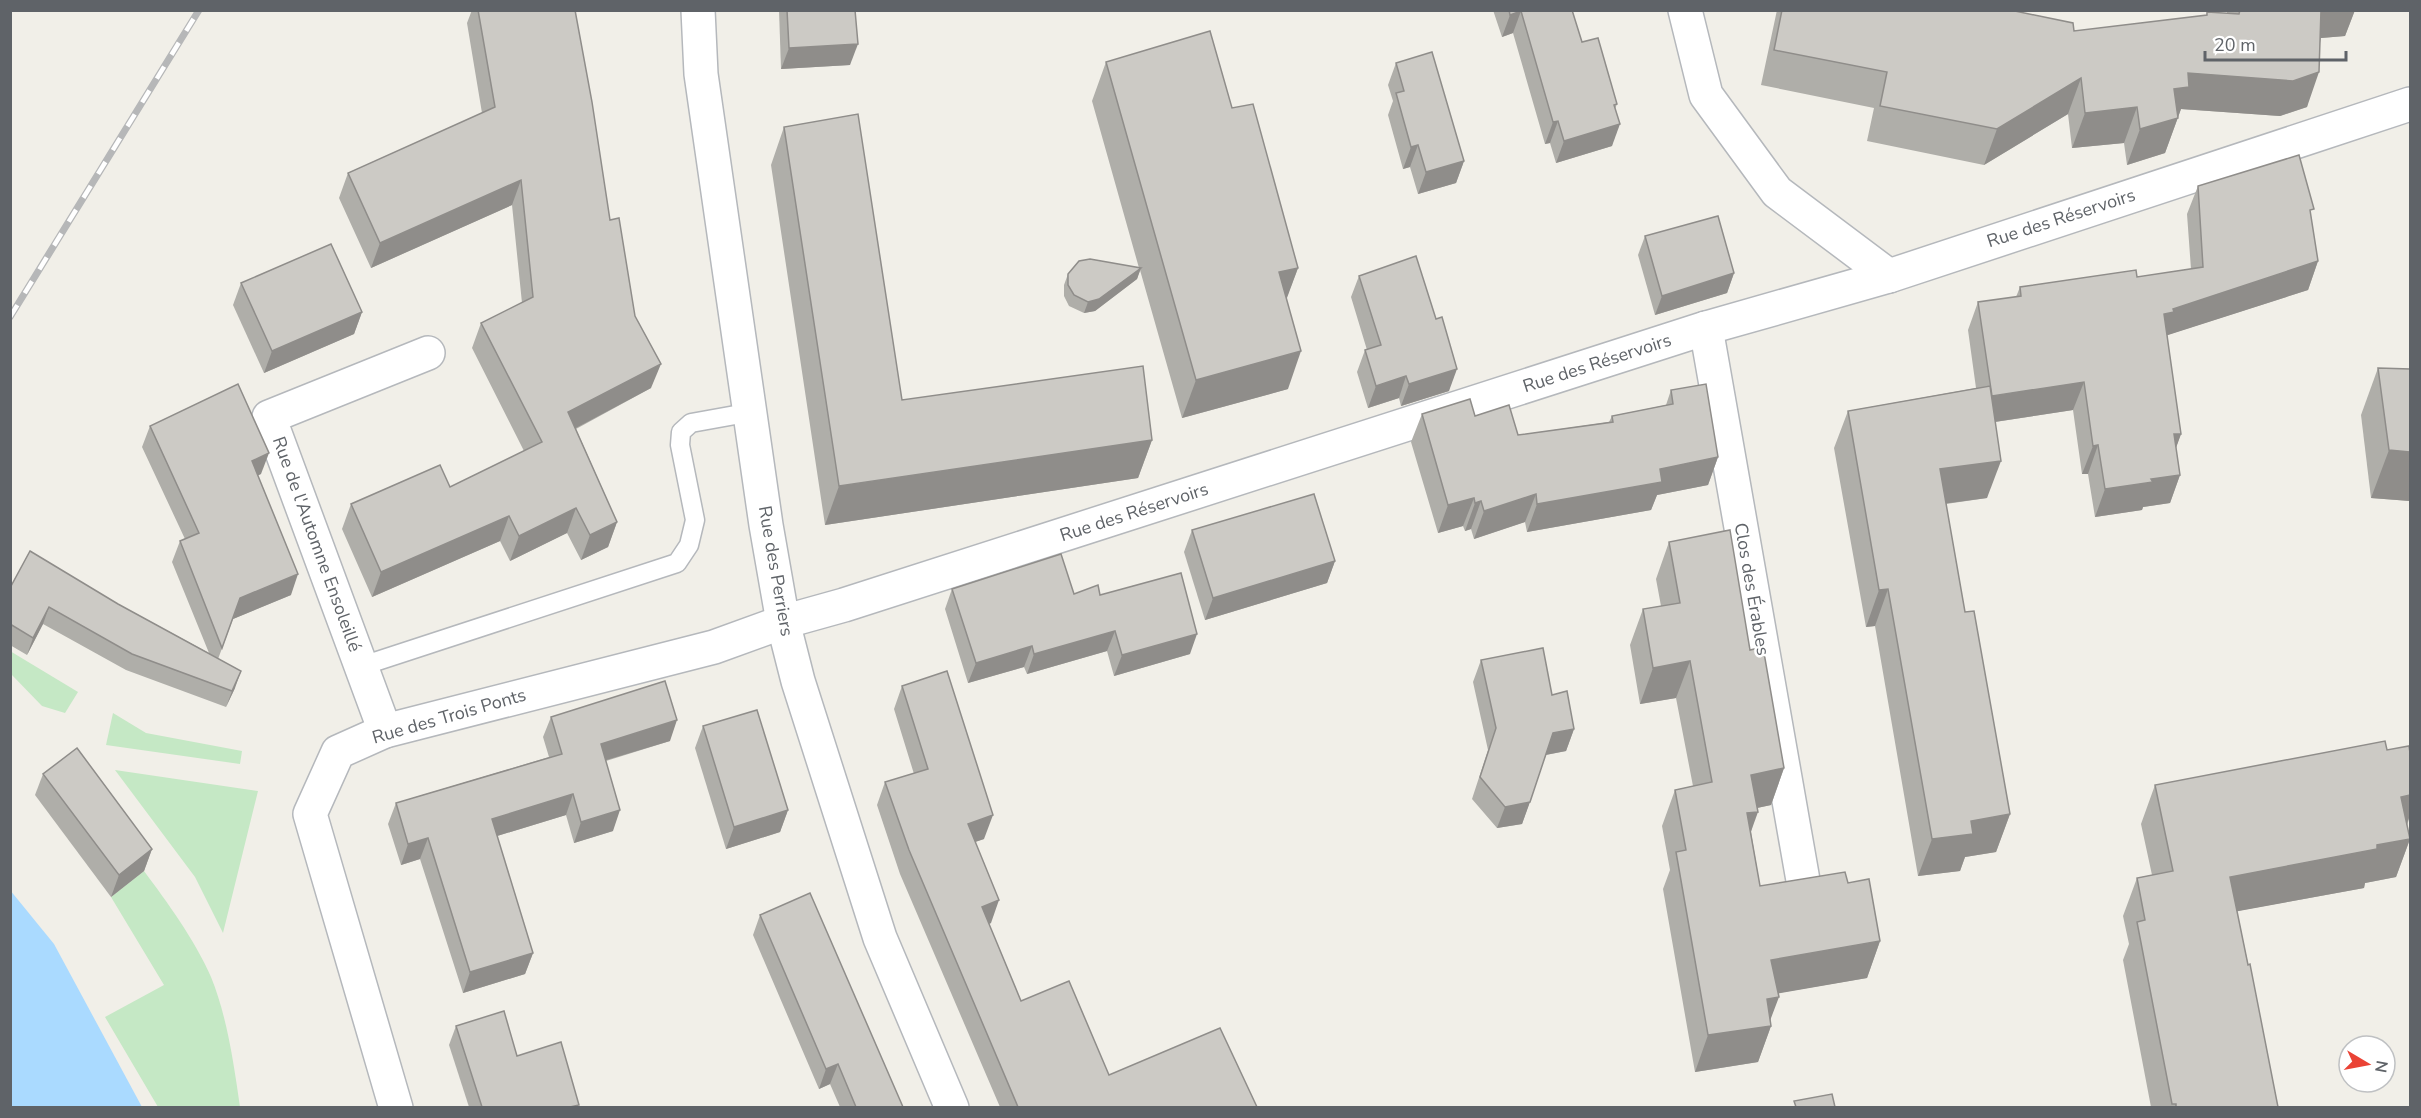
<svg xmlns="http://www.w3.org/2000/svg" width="2421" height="1118" font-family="'Nunito Sans',sans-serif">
  <rect width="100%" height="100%" fill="#f1efe8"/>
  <g fill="#c5e8c5">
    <path d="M10,651l68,41 -13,21 -23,-7 -31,-32z"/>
    <path d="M113,713l33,20 96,18 -2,13 -134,-19z"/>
    <path d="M115,770l143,21 -35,142 -28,-56z"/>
    <path d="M144,871c23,31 51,69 67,106 16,39 23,88 29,130h-82l-53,-90 59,-32 -53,-88z"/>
  </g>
  <path fill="#aadaff" d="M10,890l44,54 88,163h-131z"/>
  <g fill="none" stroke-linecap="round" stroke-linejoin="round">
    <g stroke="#b5b8bc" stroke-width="21">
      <path id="service" d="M362,666l315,-103 12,-18 6,-25 -15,-75 1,-13 10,-9 61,-11"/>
    </g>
    <g stroke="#b5b8bc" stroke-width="36">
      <g id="minor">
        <path d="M1685,10l21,85 71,97 112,84"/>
        <path d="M1706,328l98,558"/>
        <path d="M385,731l-116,-314 159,-64"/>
        <path d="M396,1108l-86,-294 28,-62 47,-21 329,-84 69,-25"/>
      </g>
    </g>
    <g stroke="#b5b8bc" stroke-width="36">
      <g id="tertiary">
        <path d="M698,10l3,64 65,451 17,97 15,59 82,257 72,170"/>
        <path d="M783,622l61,-17 862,-277 183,-52 521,-172"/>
      </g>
    </g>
    <use href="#service" stroke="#fff" stroke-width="18"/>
    <use href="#minor" stroke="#fff" stroke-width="33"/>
    <use href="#tertiary" stroke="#fff" stroke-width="33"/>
    <g stroke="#b6b7b8" stroke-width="7">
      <path id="rail" d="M10,317l189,-307"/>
    </g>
    <use href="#rail" stroke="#fff" stroke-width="4.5" stroke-dasharray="14" stroke-linecap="butt"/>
  </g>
  <g fill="#afaea9">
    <path d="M472,10h103l35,210 25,96 16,72 -75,41 41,93 -9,25 -27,13 -14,-27 -57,28 -10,-20 -128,56 -30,-68 9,-25 99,-17 74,-36 -52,-103 9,-25 41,-20 -10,-98 -141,63 -32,-70 9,-25 134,-60 -15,-90z"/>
    <path d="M779,10h76l-5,55 -69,4z"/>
    <path d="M1493,10h79l10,32 35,62 -2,5 -3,37 -56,17 -6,-20 -5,1 -32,-111 -11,4z"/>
    <path d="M1777,10h233l64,21 132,-15 1,-4 20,1v-3h128l-10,26 -24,2 -14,69 -27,9 -99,-7 -16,44 -38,12 -3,-22 -52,5 -4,-34 -84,51 -117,-24 7,-33 -113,-23z"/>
    <path d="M1106,62l126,46 66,160 -12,31 2,90 -106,29 -42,-148 -3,9 -42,32 -11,2 -15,-7 -5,-10v-11l4,-11 71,-6 -47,-167z"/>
    <path d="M1396,63l68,98 -8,22 -38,11 -8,-27 -7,2 -15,-54 5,-14 -5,-16z"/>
    <path d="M784,127l118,273 250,40 -14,38 -313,47 -54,-360z"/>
    <path d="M2198,186l113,31 7,44 -10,29 -141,45 14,99 -5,13 4,28 -10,28 -27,4 -1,3 -47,7 -7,-43h-6l-9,-64 -78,12 -8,76 -41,6 19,108 45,202 -14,38 -31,5 -5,14 -42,5 -43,-250 -9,1 -32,-179 14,-37 128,-23 -8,-58 10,-28 38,-5 4,-10 117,-10 54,-8 -4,-55z"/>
    <path d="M1645,236l89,37 -7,20 -72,22 -17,-60z"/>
    <path d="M1359,276l90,115 -48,15 -2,-8 -31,10 -11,-36 8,-22h2l-16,-53z"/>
    <path d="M241,283l121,29 -8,22 -90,39 -31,-68z"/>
    <path d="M2378,368l32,1v132l-39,-3 -10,-83z"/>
    <path d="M1671,390l47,67 -10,28 -51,10 -6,15 -124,22 -2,-10 -51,17 -3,-10 -6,2 -2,-5 -25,7 -27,-91 11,-28 53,2 43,19 91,-13 3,-6 54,-11z"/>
    <path d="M150,426l111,48 -3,1 33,120 -58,24 -15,40 17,29 -9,19 -100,-37 -83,-46 -16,31 -17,-10v-57l108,16 91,49 -37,-91 8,-21 5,-2 -43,-92z"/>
    <path d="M1192,530l143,31 -8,22 -122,37 -21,-68z"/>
    <path d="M1669,542l81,108 34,118 -13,37 -14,3 -6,24 9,54 88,-3 32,58 -13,37 -89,15 -8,27 1,6 -13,36 -63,10 -32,-183 7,-19 -8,-44 13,-36 18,-4 -17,-88 -36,6 -10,-59 13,-36 18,-3 -5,-27z"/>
    <path d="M952,589l148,6 90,59 -76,22 -7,-25 -80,23 -3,-7 -56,16 -23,-74z"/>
    <path d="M1481,660l71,35 22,34 -8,22 -20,4 -24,69 -25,4 -25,-29 16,-49 -15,-68z"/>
    <path d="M902,686l82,153 -9,3 16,81 -2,1 32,77 88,74 148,32h-257l-100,-233 -23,-69 8,-23 29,-8 -20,-65z"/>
    <path d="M551,717l119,24 -64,20 7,70 -39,12 -8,-28 -69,21 36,117 -8,21 -62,19 -43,-134 -19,6 -13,-41 8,-21 153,-46 -6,-20z"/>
    <path d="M703,726l85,84 -8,22 -54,17 -31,-101z"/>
    <path d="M2387,750l23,3v62l-3,11 3,13 -14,38 -31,6 -1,5 -127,23 41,196h-127l-28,-147 6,-16 -6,-28 14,-38 15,-3 -11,-51 14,-39z"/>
    <path d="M43,774l109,75 -8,22 -33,26 -76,-102z"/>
    <path d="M760,915l143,192h-63l-10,-23 -11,5 -66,-154z"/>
    <path d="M456,1026l61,30 61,51h-109l-20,-62z"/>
  </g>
  <g fill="#8f8d8a">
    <path d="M2319,10h36l-10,26 -36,3z"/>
    <path d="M1521,11l-8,22 -11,4 8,-22z"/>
    <path d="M858,44l-8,21 -69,4 8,-21z"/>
    <path d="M2319,72l-12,35 -27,9 -99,-7 -16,44 -38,12 13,-36 48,-56z"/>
    <path d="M2081,78l-13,36 -84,51 13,-36z"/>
    <path d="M2137,107l-13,36 -52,5 13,-35z"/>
    <path d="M1558,121l-8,22 -5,1 8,-22z"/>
    <path d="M1620,124l-8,22 -56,17 8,-22z"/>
    <path d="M1418,145l-8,22 -7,2 8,-22z"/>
    <path d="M1464,161l-8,22 -38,11 8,-22z"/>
    <path d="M521,180l-9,25 -141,63 9,-25z"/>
    <path d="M2318,261l-10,29 -143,46 -1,-22 9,-5z"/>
    <path d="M1141,268l-4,11 -42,32 -11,2 4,-11z"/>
    <path d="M1298,268l-14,38 -5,-34z"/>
    <path d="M1734,273l-7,20 -72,22 7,-19z"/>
    <path d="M362,312l-8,22 -90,39 8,-22z"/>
    <path d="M1301,351l-13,38 -106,29 14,-38z"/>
    <path d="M661,364l-10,24 -92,49 9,-25z"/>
    <path d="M1457,369l-8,22 -48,15 8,-22z"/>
    <path d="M1406,376l-7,22 -31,10 8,-22z"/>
    <path d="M2084,382l-11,28 -92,14 11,-28z"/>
    <path d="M2174,434h7l-10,28z"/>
    <path d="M1152,440l-14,38 -313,47 14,-39z"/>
    <path d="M2098,445l-10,29h-6l11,-28z"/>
    <path d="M2389,450l21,2v49l-39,-3z"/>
    <path d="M269,453l-8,21 -17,8 8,-21z"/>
    <path d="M1718,457l-10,28 -51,10 -6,15 -124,22 10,-28 123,-35z"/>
    <path d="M2001,461l-14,37 -60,8 13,-37z"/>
    <path d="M2180,475l-10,28 -27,4 -1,3 -47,7 10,-28 46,-10z"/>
    <path d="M1536,494l-11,28 -51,17 10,-28z"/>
    <path d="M1474,498l-11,28 -25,7 10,-28z"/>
    <path d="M1481,501l-10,28 -6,2 10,-28z"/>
    <path d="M576,508l-9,25 -57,28 9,-25z"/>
    <path d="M509,516l-9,25 -128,56 9,-25z"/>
    <path d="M617,522l-9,25 -27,13 9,-25z"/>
    <path d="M1335,561l-8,22 -122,37 8,-22z"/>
    <path d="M298,574l-7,21 -58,24 7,-21z"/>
    <path d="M1888,589l-13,37 -9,1 13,-37z"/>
    <path d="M49,607l-6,17 -16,31 6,-17z"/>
    <path d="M1115,631l-8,20 -80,23 7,-20z"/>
    <path d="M1197,634l-7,20 -76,22 8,-21z"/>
    <path d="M1032,646l-8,21 -56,16 8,-20z"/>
    <path d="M1690,661l-14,37 -36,6 13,-36z"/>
    <path d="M241,671l-6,17 -9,19 6,-16z"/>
    <path d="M677,720l-7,21 -77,23 8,-20z"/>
    <path d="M1574,729l-8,22 -21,4 8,-22z"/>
    <path d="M1784,768l-13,37 -33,7 13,-37z"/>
    <path d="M573,794l-7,21 -82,25 8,-21z"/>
    <path d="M2410,795v20l-6,17 -3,-35z"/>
    <path d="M1530,802l-8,22 -25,4 8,-21z"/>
    <path d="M620,810l-7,21 -39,12 7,-21z"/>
    <path d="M788,810l-8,22 -54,17 8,-22z"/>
    <path d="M1758,812l-13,36 2,-35z"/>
    <path d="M2010,814l-14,38 -31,5 -5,14 -42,5 14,-37 39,-18z"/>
    <path d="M993,815l-9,24 -24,8 8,-23z"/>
    <path d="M428,838l-8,21 -19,6 7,-21z"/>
    <path d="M2410,839l-14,38 -31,6 -1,5 -147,27 13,-38 147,-32z"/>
    <path d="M152,849l-8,22 -33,26 8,-22z"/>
    <path d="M999,900l-8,23 -18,7 9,-23z"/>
    <path d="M1880,941l-13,37 -109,19 13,-37z"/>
    <path d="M533,953l-8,21 -62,19 7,-21z"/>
    <path d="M1779,997l-11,29h3l-13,36 -63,10 13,-37 59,-36z"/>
    <path d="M838,1064l-8,20 -11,5 7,-20z"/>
  </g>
  <g fill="#cccac5" stroke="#8f8d8a" stroke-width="1.5">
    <path d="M478,10h97l17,92 18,118 9,-2 16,98 26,48 -93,48 49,110 -27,13 -14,-27 -57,28 -10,-20 -128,56 -30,-68 89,-39 10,22 92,-45 -61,-119 52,-26 -12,-117 -141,63 -32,-70 147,-66z"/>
    <path d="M787,10h68l3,34 -69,4z"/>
    <path d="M1509,10h63l10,32 16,-4 19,66 -3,1 6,19 -56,17 -6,-20 -5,1 -32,-111 -11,4z"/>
    <path d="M1782,10h228l63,13 1,8 133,-16v-3l32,2 1,-4h81l-2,62 -26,9 -105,-8 1,14 -15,2 4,29 -38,11 -3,-22 -52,6 -4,-35 -84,51 -117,-23 7,-34 -113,-22z"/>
    <path d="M1210,31l22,77 21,-4 45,164 -19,4 22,79 -105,29 -90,-318z"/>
    <path d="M1432,52l32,109 -38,11 -8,-27 -7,2 -15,-54 8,-2 -8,-28z"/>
    <path d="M858,114l44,286 241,-34 9,74 -313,46 -55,-359z"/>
    <path d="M2299,155l15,54 -4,1 8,51 -145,48 1,3 -10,2 17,120h-7l6,41 -29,4 2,3 -48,7 -7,-44 -5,1 -9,-64 -92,14 -14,-94 43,-6 -1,-9 116,-17 1,7 66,-10 -5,-81z"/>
    <path d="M1718,216l16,57 -72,23 -17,-60z"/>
    <path d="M331,244l31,68 -90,39 -31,-68z"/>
    <path d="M1416,256l20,63 6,-2 15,52 -48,15 -3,-8 -30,10 -11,-36 16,-5 -22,-69z"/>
    <path d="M1090,259l51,9 -42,31 -11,3 -14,-7 -6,-10v-11l11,-13z"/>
    <path d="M2378,368l32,1v83l-21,-2z"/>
    <path d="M238,384l31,69 -17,8 46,113 -58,24 -18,50 -42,-107 19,-8 -49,-107z"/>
    <path d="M1706,384l12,73 -58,12 2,13 -125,22 -1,-10 -52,17 -3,-10 -6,2 -1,-5 -26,7 -26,-91 48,-15 5,17 34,-11 9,30 95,-13 -1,-6 61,-12 -2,-14z"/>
    <path d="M1990,386l11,75 -61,8 25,143 9,-1 36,203 -39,7 2,13 -41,5 -44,-250 -9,1 -31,-179z"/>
    <path d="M1314,494l21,67 -122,37 -21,-68z"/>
    <path d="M1730,530l20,120 13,-3 21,121 -33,7 7,37 -11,1 13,73 85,-14 3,11 21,-4 11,62 -109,19 8,37 -12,2 4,27 -63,9 -32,-183 10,-2 -11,-60 37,-8 -22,-121 -37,7 -10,-59 37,-6 -11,-61z"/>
    <path d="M30,551l88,53 123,67 -9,20 -100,-37 -83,-47 -16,31 -23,-14v-36z"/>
    <path d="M1061,554l13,40 24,-9 2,10 81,-22 16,61 -75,21 -7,-24 -81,23 -2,-8 -56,17 -24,-74z"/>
    <path d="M1543,648l9,47 15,-4 7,38 -21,4 -23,69 -25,5 -25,-30 16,-49 -15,-68z"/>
    <path d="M947,671l46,144 -25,9 31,76 -17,7 39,94 48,-20 40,94 111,-47 37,79h-239l-109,-257 -24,-68 43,-13 -26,-83z"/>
    <path d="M665,681l12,39 -76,24 19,66 -39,12 -8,-28 -81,25 41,134 -63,19 -42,-134 -20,6 -12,-41 166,-49 -11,-37z"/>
    <path d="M757,710l31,100 -54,17 -31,-101z"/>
    <path d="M2385,741l2,9 22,-4 1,7v42l-9,2 9,42 -33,6v4l-147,28 18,88 2,-1 28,143h-102v-3h-4l-35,-182 8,-2 -8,-42 36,-7 -18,-86z"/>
    <path d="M77,748l75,101 -33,26 -76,-101z"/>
    <path d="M810,893l93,214h-47l-18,-43 -12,5 -66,-154z"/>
    <path d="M504,1011l13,45 44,-14 18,63 -9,2h-88l-26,-81z"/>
    <path d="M1832,1094l3,13h-39l-2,-6z"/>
  </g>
  <g text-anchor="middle" stroke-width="5" stroke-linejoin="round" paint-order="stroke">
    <g font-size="18" fill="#5f6368" stroke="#fff">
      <text transform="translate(2061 218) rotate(-18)" y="6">Rue des Réservoirs</text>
      <text transform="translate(1597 363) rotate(-18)" y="6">Rue des Réservoirs</text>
      <text transform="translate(1134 512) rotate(-18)" y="6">Rue des Réservoirs</text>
      <text transform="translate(317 544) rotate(70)" y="6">Rue de l'Automne Ensoleillé</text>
      <text transform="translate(776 571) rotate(80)" y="6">Rue des Perriers</text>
      <text transform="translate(1752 589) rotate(80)" y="6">Clos des Érables</text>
      <text transform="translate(449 716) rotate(-16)" y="6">Rue des Trois Ponts</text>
    </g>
  </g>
  <rect width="2421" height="1118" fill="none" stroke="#5f6368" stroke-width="24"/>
  <g transform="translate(2367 1064) rotate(100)"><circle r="28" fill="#ffffff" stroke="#bfc1c3" stroke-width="1.5"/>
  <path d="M0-4.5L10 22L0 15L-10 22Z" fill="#ea4335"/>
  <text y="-9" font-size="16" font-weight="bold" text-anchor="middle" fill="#5f6368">N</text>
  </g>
  <path d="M2205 51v9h141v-9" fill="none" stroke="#5f6368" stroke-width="3"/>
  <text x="2214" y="51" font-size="18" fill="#5f6368" stroke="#ffffff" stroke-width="4.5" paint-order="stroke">20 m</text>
</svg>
